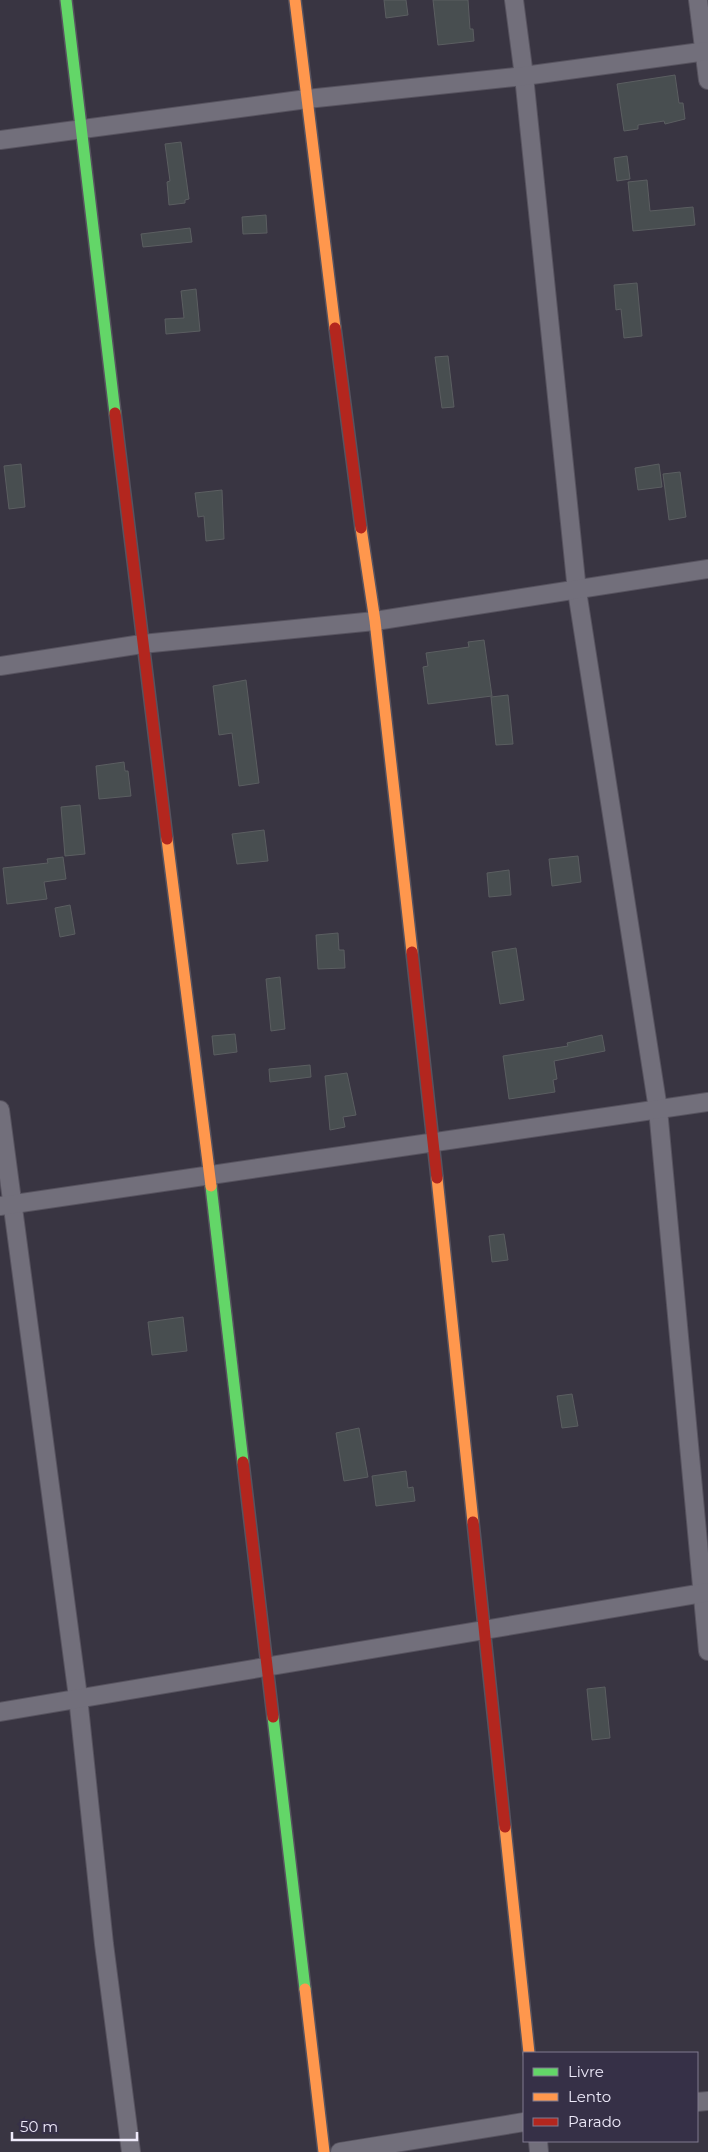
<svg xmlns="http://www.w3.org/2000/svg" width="708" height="2152" font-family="Montserrat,sans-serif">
  <rect width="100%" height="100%" fill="#393542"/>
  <g fill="#484e50" stroke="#5b5e61">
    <path d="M384,0h22l2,15 -22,3z"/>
    <path d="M433,0h35l2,29h3l1,12 -36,4z"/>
    <path d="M675,75l4,28h4l2,16 -20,5 -1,-3 -26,4v4l-14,2 -7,-47z"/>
    <path d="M181,142l8,57 -4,1v3l-16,2 -2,-23 3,-1 -5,-37z"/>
    <path d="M627,156l3,23 -13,2 -3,-23z"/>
    <path d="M647,180l3,31 43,-4 2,18 -62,6 -5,-49z"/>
    <path d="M266,215l1,18 -24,1 -1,-17z"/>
    <path d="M190,228l2,14 -49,5 -2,-13z"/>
    <path d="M637,283l5,53 -18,2 -3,-29 -5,1 -2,-25z"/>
    <path d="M196,289l4,42 -34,3 -1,-15 19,-1 -3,-27z"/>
    <path d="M448,356l6,51 -12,1 -7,-51z"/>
    <path d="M21,464l4,43 -16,2 -5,-43z"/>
    <path d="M659,464l3,23 -24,3 -3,-22z"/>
    <path d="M680,472l6,45 -17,3 -6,-46z"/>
    <path d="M222,490l2,49 -18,2 -2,-25 -6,1 -3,-24z"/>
    <path d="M484,640l8,56 -64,8 -5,-37 5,-1 -2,-13 43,-6 -1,-5z"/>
    <path d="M246,680l13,103 -20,3 -7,-53 -13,2 -6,-49z"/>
    <path d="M508,695l5,49 -17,1 -5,-48z"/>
    <path d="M124,762l1,9h3l3,25 -32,3 -3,-33z"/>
    <path d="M80,805l5,49 -20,2 -4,-49z"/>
    <path d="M264,830l4,31 -31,3 -5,-30z"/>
    <path d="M578,856l3,26 -29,4 -3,-27z"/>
    <path d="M63,857l3,22 -22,3 3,17 -40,5 -4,-36 45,-5 -1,-4z"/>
    <path d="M509,870l2,25 -22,2 -2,-24z"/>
    <path d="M70,905l5,29 -15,3 -5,-29z"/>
    <path d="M338,933l1,17h5l1,18 -27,1 -2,-34z"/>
    <path d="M516,948l8,52 -24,4 -8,-52z"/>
    <path d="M280,977l5,52 -14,2 -5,-52z"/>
    <path d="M235,1034l2,18 -23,3 -2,-19z"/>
    <path d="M602,1035l3,16 -51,10 3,18 -4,1 2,12 -46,7 -6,-43 65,-10 -1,-3z"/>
    <path d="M310,1065l1,12 -41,5 -1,-13z"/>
    <path d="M347,1073l9,42 -13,2 2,10 -15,3 -5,-54z"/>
    <path d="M504,1234l4,26 -16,2 -3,-26z"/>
    <path d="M183,1317l4,34 -35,4 -4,-33z"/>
    <path d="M572,1394l6,32 -16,2 -5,-32z"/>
    <path d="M359,1428l9,49 -24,4 -8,-48z"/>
    <path d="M406,1471l2,17 5,-1 2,14 -39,5 -4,-30z"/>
    <path d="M605,1687l5,51 -18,2 -5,-51z"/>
  </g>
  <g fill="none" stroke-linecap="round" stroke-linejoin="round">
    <g stroke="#57535f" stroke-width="20">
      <g id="street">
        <path d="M514,0l10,76 53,515 81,518 50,542"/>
        <path d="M698,0l10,80"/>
        <path d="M0,140l307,-41 217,-23 184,-25"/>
        <path d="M0,666l142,-22 233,-23 333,-52"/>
        <path d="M0,1110l78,587 26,247 27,208"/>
        <path d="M0,1206l708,-104"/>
        <path d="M0,1712l708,-120"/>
        <path d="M697,2102l11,-1"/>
        <path d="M538,2141l1,11"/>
        <path d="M340,2152l184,-30"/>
      </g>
    </g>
    <g stroke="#57535f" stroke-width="14">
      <g id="fast">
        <path d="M66,0l49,413"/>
        <path d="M211,1186l32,276"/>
        <path d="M273,1717l32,272"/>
      </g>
    </g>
    <g stroke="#57535f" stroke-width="14">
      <g id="slow">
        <path d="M295,0l40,328"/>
        <path d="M361,528l14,93 37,331"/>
        <path d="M167,839l44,347"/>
        <path d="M437,1178l36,344"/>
        <path d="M505,1827l24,226"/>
        <path d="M305,1989l19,163"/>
      </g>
    </g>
    <g stroke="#57535f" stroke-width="14">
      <g id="jam">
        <path d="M335,328l26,200"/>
        <path d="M115,413l52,426"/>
        <path d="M412,952l25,226"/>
        <path d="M243,1462l30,255"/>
        <path d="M473,1522l32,305"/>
      </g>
    </g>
    <use href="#street" stroke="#726f7b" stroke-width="18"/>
    <use href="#fast" stroke="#63d668" stroke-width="11"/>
    <use href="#slow" stroke="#ff974d" stroke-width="11"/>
    <use href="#jam" stroke="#b3261e" stroke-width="11"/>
  </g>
  <rect x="523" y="2052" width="175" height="90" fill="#363047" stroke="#807a8f"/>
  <rect x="533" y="2068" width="25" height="8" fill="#63d668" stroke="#807a8f"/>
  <text x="568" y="2077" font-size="15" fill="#eeeafa">Livre</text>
  <rect x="533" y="2093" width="25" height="8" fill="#ff974d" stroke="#807a8f"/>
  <text x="568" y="2102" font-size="15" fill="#eeeafa">Lento</text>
  <rect x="533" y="2118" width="25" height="8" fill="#b3261e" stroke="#807a8f"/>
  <text x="568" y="2127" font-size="15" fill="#eeeafa">Parado</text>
  <path d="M12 2132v8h125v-8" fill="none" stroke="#eeeafa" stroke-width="2.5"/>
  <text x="20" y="2132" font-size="15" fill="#eeeafa" stroke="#363047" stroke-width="4" paint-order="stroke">50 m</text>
</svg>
